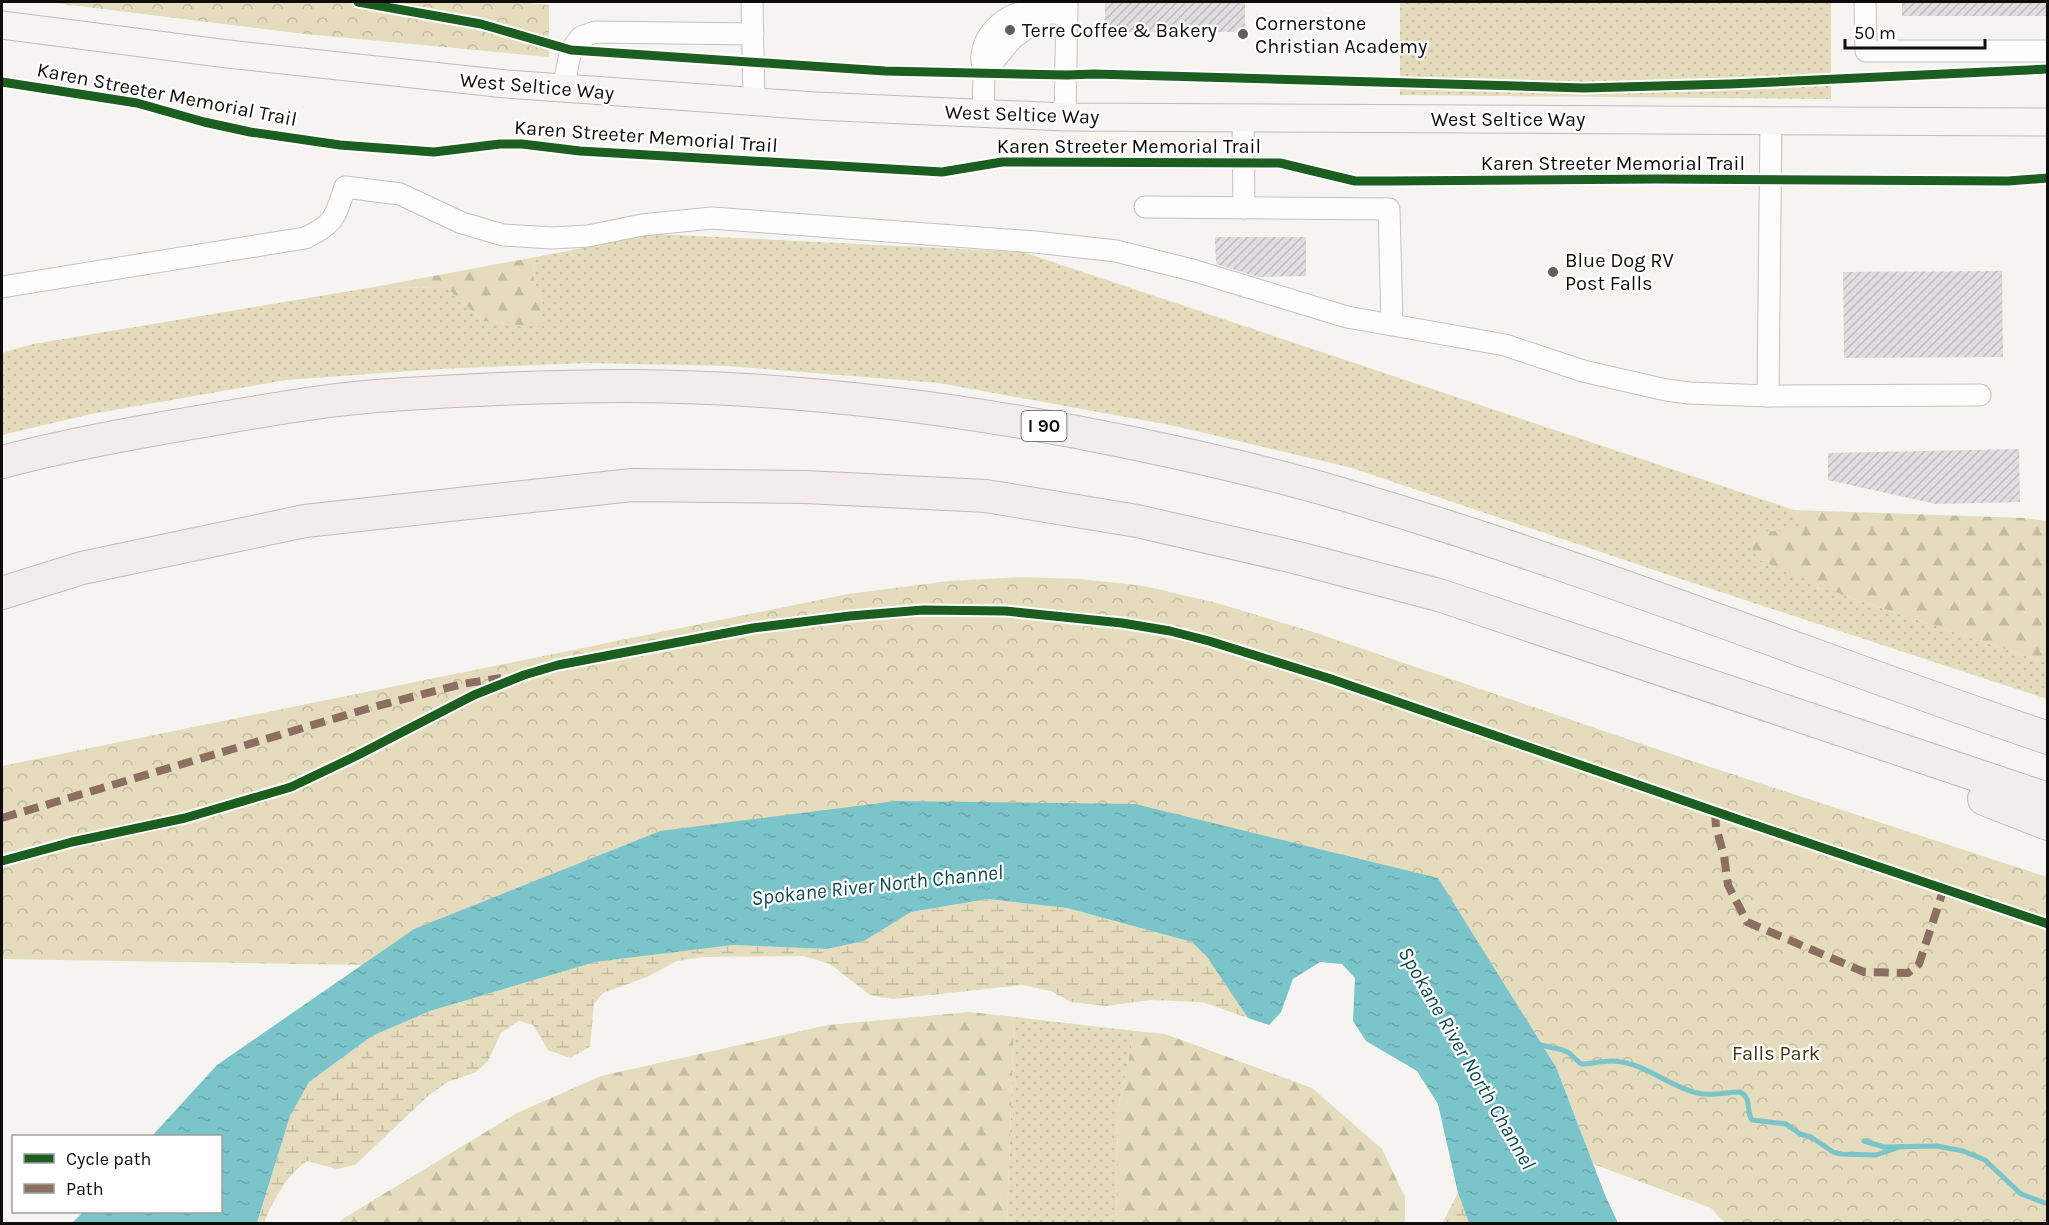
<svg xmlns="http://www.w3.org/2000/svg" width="2049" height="1225" font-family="Karla,sans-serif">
  <defs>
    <pattern id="grass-dots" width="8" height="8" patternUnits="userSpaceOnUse" patternTransform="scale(1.5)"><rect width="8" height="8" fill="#e4dcbc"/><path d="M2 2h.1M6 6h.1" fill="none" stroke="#c2bca0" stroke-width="1.8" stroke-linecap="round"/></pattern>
    <pattern id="forest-firs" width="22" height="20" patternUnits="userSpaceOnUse" patternTransform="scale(1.5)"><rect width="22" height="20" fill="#e4dcbc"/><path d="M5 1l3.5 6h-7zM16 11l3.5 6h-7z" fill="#c2bca0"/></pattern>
    <pattern id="wetland-marsh" width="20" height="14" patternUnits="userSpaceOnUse" patternTransform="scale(1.5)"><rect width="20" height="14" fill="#e4dcbc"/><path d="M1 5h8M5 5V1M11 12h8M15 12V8" fill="none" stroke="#c2bca0"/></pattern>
    <pattern id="park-crowns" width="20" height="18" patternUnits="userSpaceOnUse" patternTransform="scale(1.5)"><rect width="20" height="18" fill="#e4dcbc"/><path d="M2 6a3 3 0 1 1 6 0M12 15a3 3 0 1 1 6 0" fill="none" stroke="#c2bca0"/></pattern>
    <pattern id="water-ripples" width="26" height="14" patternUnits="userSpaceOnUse" patternTransform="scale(1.5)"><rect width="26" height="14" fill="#7bc4ca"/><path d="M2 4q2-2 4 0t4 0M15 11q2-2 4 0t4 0" fill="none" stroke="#69a7ac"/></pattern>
    <pattern id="building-hatch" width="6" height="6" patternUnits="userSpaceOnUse" patternTransform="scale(1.5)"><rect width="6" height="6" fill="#e0dce0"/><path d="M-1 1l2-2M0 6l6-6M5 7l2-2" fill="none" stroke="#bfbcbf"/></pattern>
  </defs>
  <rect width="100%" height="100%" fill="#f5f4f1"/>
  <g fill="url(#grass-dots)">
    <path d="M1400,2h431v97l-431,-4z"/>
    <path d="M656,234l367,18 771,258 54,87 199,66v36l-375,-123 -320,-108 -177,-42 -236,-43 -211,-17 -142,-3 -147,6 -153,11 -195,34 -89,21v-82l31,-9 341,-57 73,1 36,33 43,5 13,-2c10,-25 -4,-30 -6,-52 0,-5 2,-11 3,-15z"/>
    <path d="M1014,1017l121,14 -17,77 -2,115 -109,1z"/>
  </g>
  <g fill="url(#forest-firs)">
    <path d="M536,257c-1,4 -3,10 -3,15 2,22 16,27 7,52l-14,2 -43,-5 -36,-33 -73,-1z"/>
    <path d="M1794,510l231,8 22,3v142l-199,-66 -91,-38 -7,-15 8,-12 47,-3z"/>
    <path d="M970,1012l44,5 -7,206h-668l5,-5 173,-105 84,-37 227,-51z"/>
    <path d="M1135,1031l30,3 147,54 70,61 23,48v26h-289l2,-115z"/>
  </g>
  <g fill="url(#wetland-marsh)">
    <path d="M988,899l79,9 125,34 15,15 41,61 -46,-16 -52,-2 -44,6 -36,-4 -19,-11 -28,-6 -130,14 -23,-4 -40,-31 -27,-8 -100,1 -26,4 -30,16 -44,16 -9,11 -4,43 -20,11 -22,-8 -15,-25 -14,-4 -18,12 -13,28 -12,11 -28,10 -19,13 -74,70 -18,4 -30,-8c-20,13 -34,40 -43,62l-7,1 33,-108 19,-34 63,-46 58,-25 165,-49 138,-17 94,4 37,-8 47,-29z"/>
    <path d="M1458,1193l11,30 -26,1v-2z"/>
  </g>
  <g fill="url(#park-crowns)">
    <path d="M46,2h474l29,3v52l-244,-23z"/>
    <path d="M1021,577l60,2 63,7 73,17 96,29 376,128 358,117v346h-322l-14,-15 -118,-44 -37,-97 -118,-188 -778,-48 -246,98 -52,36 -360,-6v-193l846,-172 101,-13z"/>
  </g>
  <path fill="url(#water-ripples)" d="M897,801l238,3 303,74 118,189 49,128 13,28h-149l-11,-30 -20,-89 -21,-33 -51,-30 -13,-20 2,-43 -13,-14 -22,-2 -27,17 -12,33 -12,13 -21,-7 -41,-61 -15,-15 -125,-34 -79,-9 -77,13 -47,29 -37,8 -94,-4 -138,17 -165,49 -58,25 -63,46 -19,34 -33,107h-185l11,-11h137v-76h-68l65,-71 197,-136 246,-98z"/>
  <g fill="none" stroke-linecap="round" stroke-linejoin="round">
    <g stroke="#7bc4ca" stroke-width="5">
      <path d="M1536,1044l27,6 6,3 12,11c11,0 22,-4 33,-3 31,2 54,25 83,32 15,4 28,-1 43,-1 13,7 5,18 12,28l34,4 14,10 11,3 22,15 8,2 35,1 24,-8"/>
      <path d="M1864,1141l20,6 53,-1 26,5 22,9 36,34 27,10"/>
    </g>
  </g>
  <g fill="url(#building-hatch)">
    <rect x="1105" y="2" width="140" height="30"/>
    <rect x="1902" y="2" width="146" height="14"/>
    <path d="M1215,237h91v39l-48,1 -42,-13z"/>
    <path d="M2002,271l1,86 -159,1 -1,-86z"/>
    <path d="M2019,449l1,53 -84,2 -108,-24v-27z"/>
  </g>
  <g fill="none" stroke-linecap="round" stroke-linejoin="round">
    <g stroke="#c3c2c0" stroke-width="23">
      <g id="minor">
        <path d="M752,2l2,100"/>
        <path d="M1865,2l1,49h182"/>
        <path d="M1046,14l-34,25 -28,34c-1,-6 -3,-13 -2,-18 3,-23 25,-43 48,-43 12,-1 25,2 37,2"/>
        <path d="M563,88l8,-38 10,-13 14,-5 158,2"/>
        <path d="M983,113l1,-40"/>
        <path d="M1065,117l2,-115"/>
        <path d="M1243,118l1,90"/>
        <path d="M1145,207l244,2 3,115"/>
        <path d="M2,287l303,-49c30,-14 30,-21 40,-51l55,7 62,29 41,12 49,3 36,-2 54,-11 70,-7 323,24 81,9 76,19 155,47 158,28 78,26 83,19 23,3 79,3 212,-1"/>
        <path d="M1768,396l3,-276"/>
      </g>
    </g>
    <g stroke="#c1bab8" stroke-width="29">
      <path id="major" d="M2,25l226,29 278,30 310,22 249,11 983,5"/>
    </g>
    <g stroke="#c1bab8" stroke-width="34">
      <g id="highway">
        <path d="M2,462c64,-17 130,-29 196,-40 59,-10 118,-21 178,-26 84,-6 169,-10 253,-10 166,1 331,22 493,55 73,15 145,31 216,52 240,70 473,164 710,245"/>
        <path d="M2,593l80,-25 223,-47 327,-36 173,2 181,9 151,25 157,36 145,38 609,204"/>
        <path d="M1984,799l64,25"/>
      </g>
    </g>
    <use href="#minor" stroke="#fefdfd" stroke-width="21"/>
    <use href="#major" stroke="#f8f4f3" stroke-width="27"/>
    <use href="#highway" stroke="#f2edec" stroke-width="32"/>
    <g stroke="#8d6e63" stroke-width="8" stroke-dasharray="15 8" stroke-linecap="butt">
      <path d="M1715,812l1,15 8,29 4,29 19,37 117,50 44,1 11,-9 25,-76"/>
      <path d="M2,818l371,-111 89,-23 39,-6"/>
    </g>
    <g stroke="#fff" stroke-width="13">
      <g id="cycleway">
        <path d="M358,2l123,22 90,26 314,21 182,4 27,-1 490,14 146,-4 318,-15"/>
        <path d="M2,82l135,21 67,19 46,10 90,13 94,7 66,-8h22l58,7 362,21 60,-10 278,1 75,18h33l268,-2 352,2 40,-3"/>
        <path d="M2,861l70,-19 113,-24 106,-31 65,-31 118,-61 50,-20 34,-10 195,-37 97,-12 73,-6 82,1 117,12 48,8 39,10 122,38 409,141 308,104"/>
      </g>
    </g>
    <use href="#cycleway" stroke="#1b5e20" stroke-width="9"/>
  </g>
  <g fill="#5f5e5c" stroke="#fff" stroke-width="2">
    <circle cx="1010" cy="30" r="6"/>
    <circle cx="1243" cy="34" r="6"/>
    <circle cx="1553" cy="272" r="6"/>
  </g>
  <g text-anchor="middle" stroke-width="4.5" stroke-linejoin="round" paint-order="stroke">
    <rect fill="#fff" stroke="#565654" stroke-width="1.5" x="1021.5" y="411" width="45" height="30" rx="4.5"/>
    <g font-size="18" font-weight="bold" fill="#0e0d0b">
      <text x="1044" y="432">I 90</text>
    </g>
    <g font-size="20" fill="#0e0d0b" stroke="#fff" text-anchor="start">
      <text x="1255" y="30">Cornerstone<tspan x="1255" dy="23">Christian Academy</tspan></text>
      <text x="1022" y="37">Terre Coffee &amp; Bakery</text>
      <text x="1565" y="267">Blue Dog RV<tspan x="1565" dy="23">Post Falls</tspan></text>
    </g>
    <g font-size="20" fill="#0e0d0b" stroke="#fff">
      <text transform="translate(537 86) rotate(5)" y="7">West Seltice Way</text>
      <text transform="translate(167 94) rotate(11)" y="7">Karen Streeter Memorial Trail</text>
      <text transform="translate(1022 114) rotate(2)" y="7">West Seltice Way</text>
      <text x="1508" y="126">West Seltice Way</text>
      <text transform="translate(646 136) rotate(4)" y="7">Karen Streeter Memorial Trail</text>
      <text x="1129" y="153">Karen Streeter Memorial Trail</text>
      <text x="1613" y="170">Karen Streeter Memorial Trail</text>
    </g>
    <g font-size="20" fill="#3f340a" stroke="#fff">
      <text x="1776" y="1060">Falls Park</text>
    </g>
    <g font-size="21" font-style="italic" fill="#0c4c51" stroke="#fff">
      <text transform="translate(877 885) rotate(-6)" y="7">Spokane River North Channel</text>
      <text transform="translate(1467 1058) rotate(60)" y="7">Spokane River North Channel</text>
    </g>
  </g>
  <rect width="2049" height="1225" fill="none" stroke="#0e0d0b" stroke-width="6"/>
  <rect x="12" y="1135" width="210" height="78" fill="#ffffff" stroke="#9f9e9d" stroke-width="1.5"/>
  <rect x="24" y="1154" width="30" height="9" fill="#1b5e20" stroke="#9f9e9d" stroke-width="1.5"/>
  <text x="66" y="1165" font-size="18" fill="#0e0d0b">Cycle path</text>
  <rect x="24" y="1184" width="30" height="9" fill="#8d6e63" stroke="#9f9e9d" stroke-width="1.5"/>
  <text x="66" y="1195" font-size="18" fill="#0e0d0b">Path</text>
  <path d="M1845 39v9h140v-9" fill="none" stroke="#0e0d0b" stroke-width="3"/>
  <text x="1854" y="39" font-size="18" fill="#0e0d0b" stroke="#ffffff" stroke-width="4.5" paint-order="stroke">50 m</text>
</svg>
